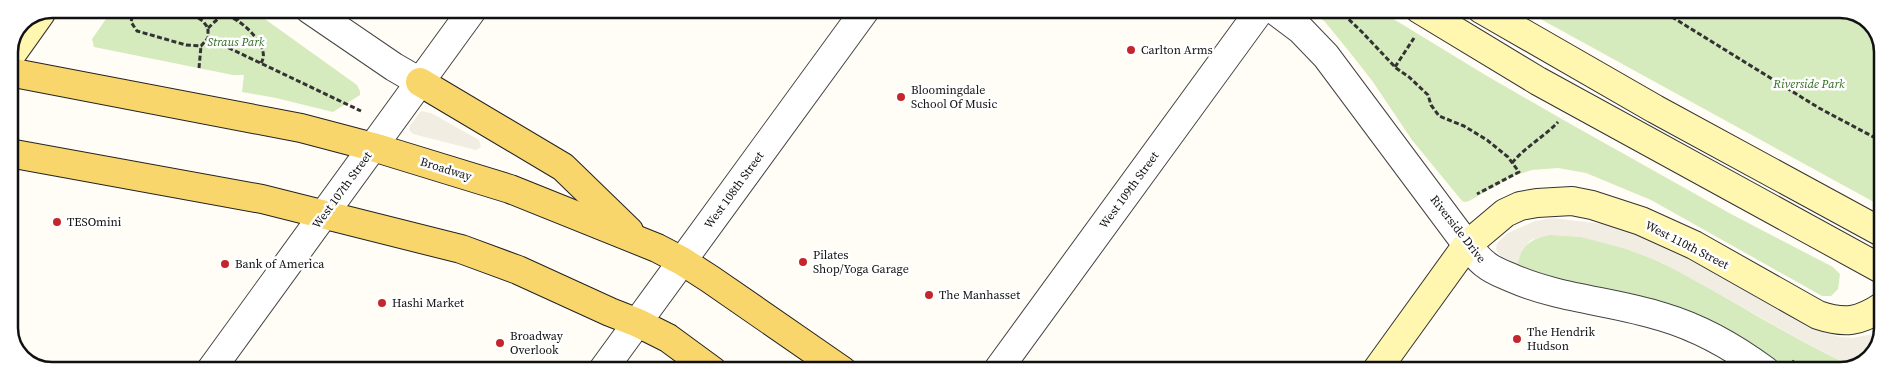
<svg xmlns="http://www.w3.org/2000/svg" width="1892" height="380" font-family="'Source Serif 4',serif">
  <rect width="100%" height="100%" fill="#fffdf5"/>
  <g fill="#d5ebbd">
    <path d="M113,9h138l106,76 3,6v4l-27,17 -57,-14 -34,-6 2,-17h-11l-139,-28 -2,-8z"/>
    <path d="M1310,9h67l110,67 80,46 164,92 102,53 7,7 -2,15 -7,7h-9l-171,-96 -65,-27 -28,-5 -26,2 -19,6 -44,25 -4,1 -3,-1 -50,-61 -39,-58 -25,-32 -23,-28z"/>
    <path d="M1522,9l326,1 24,13 11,24v160z"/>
    <path d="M1549,235c74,-2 141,42 203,78 28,16 57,32 87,47l19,5 -18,6h-55l-35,-24 -200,-64 -33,-18c2,-18 15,-27 32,-30z"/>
  </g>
  <g fill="#f1ede2">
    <path d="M421,111l10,2 48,27 2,7 -5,3 -63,-16 -4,-4 1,-4z"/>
    <path d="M1553,218l50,6 38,11 35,14 148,84 17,4 12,1 29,-6v4l-14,25 -10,4 -6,-1 -13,-4 -29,-15 -147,-82 -37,-14 -45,-12 -32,-2 -18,5 -9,10 -5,15 -9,-2 -10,-10 -2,-4 1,-6 11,-10 27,-12z"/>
  </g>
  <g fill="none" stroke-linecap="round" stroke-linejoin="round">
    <g stroke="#444" stroke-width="30">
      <g id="minor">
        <path d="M1273,9l28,21 25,26 141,189c6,6 11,14 18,19 8,7 18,10 27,14 48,21 101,23 151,39 37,11 72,31 103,54"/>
        <path d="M210,371l263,-362"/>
        <path d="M602,371l264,-362"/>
        <path d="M997,371l264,-362"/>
      </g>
    </g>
    <g stroke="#444" stroke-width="30">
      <path id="tertiary" d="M309,9l85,58 26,15"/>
    </g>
    <g stroke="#333" stroke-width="30">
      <g id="secondary">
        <path d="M1419,9l119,72 345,189"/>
        <path d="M1481,9l174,100 228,124"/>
        <path d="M9,58l32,-45"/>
        <path d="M1376,371l91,-126 38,-32 15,-7 17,-3 35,-2 20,4 49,16 53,24 124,70c27,9 41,7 65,-9"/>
      </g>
    </g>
    <g stroke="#222" stroke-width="30">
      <g id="primary">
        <path d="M9,72l292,56 72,19 137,42 147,59 25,13 28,18 133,92"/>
        <path d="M420,82l143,85 66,64"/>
        <path d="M9,153l253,46 199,50 57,21 92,42 28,11 30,15 45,33"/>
      </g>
    </g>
    <g stroke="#333" stroke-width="3" stroke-dasharray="5 2.5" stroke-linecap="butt">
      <path d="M134,9l-3,13 6,9 49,14 15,1 7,-8v-10l-5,-7 -18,-12"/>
      <path d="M1338,9l24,23 34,36 13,9 19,18 3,10 8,11 25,10 23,14 21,17 11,15 -42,22"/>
      <path d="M1659,9l160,99 64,34"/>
      <path d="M237,20l9,-11"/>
      <path d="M208,28c5,-4 10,-11 16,-12 13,-1 38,24 39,36 1,4 0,8 -2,11"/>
      <path d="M208,38l153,73"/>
      <path d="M1395,67l19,-29"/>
      <path d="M199,68l2,-22"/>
      <path d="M1512,163c13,-16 32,-26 46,-41"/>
      <path d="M1872,345l7,-2"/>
      <path d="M1792,361l15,10"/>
    </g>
    <use href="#minor" stroke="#fff" stroke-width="28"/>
    <use href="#tertiary" stroke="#fff" stroke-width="28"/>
    <use href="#secondary" stroke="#fff6b0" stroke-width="28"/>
    <use href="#primary" stroke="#f9d66b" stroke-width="28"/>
  </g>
  <g fill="#c4262e" stroke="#fff" stroke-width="2">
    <circle cx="1131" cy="50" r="5"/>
    <circle cx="901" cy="97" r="5"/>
    <circle cx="57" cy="222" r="5"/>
    <circle cx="803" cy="262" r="5"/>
    <circle cx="225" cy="264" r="5"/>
    <circle cx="929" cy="295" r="5"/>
    <circle cx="382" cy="303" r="5"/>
    <circle cx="1517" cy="339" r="5"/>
    <circle cx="500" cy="343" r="5"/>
  </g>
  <g text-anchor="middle" stroke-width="5" stroke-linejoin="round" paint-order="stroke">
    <g font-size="12" font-style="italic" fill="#2f6b1f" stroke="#fff">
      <text x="236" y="46">Straus Park</text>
      <text x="1809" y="88">Riverside Park</text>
    </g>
    <g font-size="12" fill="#111" stroke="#fff" text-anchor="start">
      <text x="1141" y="54">Carlton Arms</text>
      <text x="911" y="94">Bloomingdale<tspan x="911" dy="14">School Of Music</tspan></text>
      <text x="67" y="226">TESOmini</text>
      <text x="813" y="259">Pilates<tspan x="813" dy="14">Shop/Yoga Garage</tspan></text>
      <text x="235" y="268">Bank of America</text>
      <text x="939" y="299">The Manhasset</text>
      <text x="392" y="307">Hashi Market</text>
      <text x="1527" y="336">The Hendrik<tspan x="1527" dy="14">Hudson</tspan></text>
      <text x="510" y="340">Broadway<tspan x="510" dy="14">Overlook</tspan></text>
    </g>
    <g font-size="12" fill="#111" stroke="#fff">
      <text transform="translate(446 169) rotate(17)" y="4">Broadway</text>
      <text transform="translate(342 190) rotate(-54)" y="4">West 107th Street</text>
      <text transform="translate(734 190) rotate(-54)" y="4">West 108th Street</text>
      <text transform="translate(1129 190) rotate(-54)" y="4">West 109th Street</text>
      <text transform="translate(1458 229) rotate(52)" y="4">Riverside Drive</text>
      <text transform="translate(1687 245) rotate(27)" y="4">West 110th Street</text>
    </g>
  </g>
  <path d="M0 0H1892V380H0ZM52 18H1840A34 34 0 0 1 1874 52V328A34 34 0 0 1 1840 362H52A34 34 0 0 1 18 328V52A34 34 0 0 1 52 18Z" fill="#fff" fill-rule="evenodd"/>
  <path fill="none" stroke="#111" stroke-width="2.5" d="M52 18H1840A34 34 0 0 1 1874 52V328A34 34 0 0 1 1840 362H52A34 34 0 0 1 18 328V52A34 34 0 0 1 52 18Z"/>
</svg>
